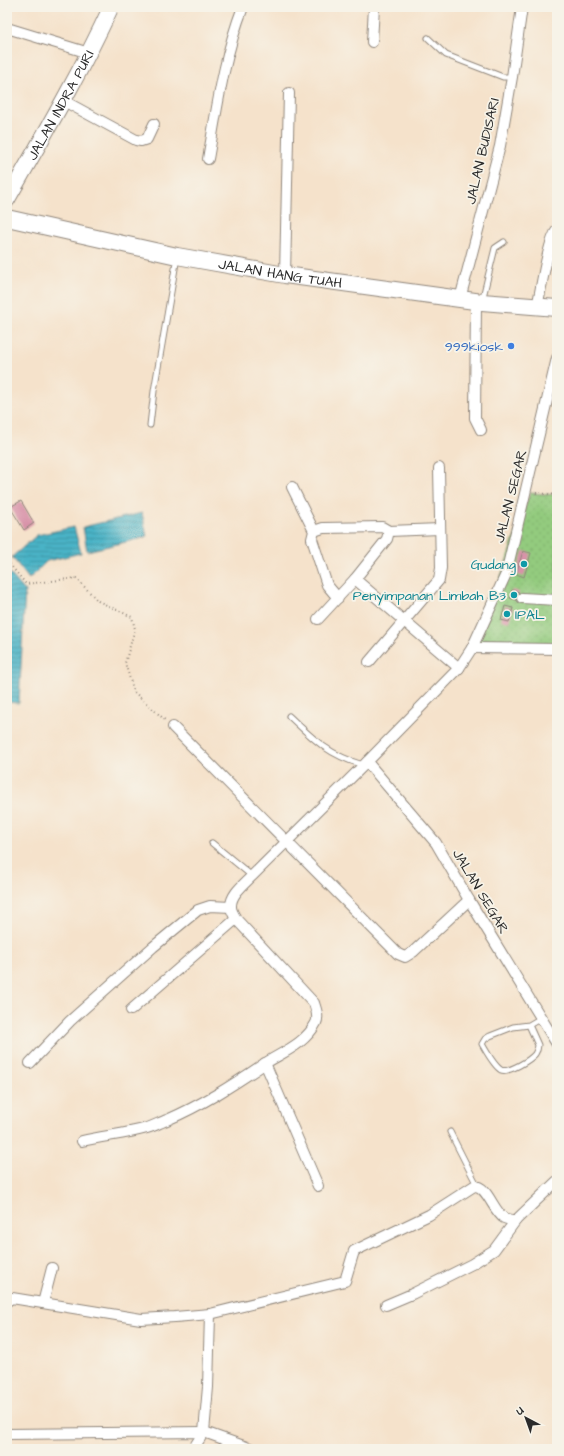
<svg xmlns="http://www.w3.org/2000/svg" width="564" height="1456" font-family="'Architects Daughter',sans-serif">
  <defs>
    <pattern id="green-dots" width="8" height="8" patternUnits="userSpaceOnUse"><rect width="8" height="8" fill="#93cb7e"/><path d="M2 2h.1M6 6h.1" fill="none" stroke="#7fae6d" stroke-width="1.8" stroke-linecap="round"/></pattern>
    <pattern id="water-rules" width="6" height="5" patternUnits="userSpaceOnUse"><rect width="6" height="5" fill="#48b3c6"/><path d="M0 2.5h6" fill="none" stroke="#3c92a1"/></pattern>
  </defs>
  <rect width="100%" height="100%" fill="#f7f3e8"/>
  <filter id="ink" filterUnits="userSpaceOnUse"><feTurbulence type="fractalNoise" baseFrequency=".025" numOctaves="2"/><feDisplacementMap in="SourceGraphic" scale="8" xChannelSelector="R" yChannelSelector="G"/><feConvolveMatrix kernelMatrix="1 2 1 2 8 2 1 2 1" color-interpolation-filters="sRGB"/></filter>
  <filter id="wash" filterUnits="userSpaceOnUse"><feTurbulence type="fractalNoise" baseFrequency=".012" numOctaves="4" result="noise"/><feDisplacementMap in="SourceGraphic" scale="16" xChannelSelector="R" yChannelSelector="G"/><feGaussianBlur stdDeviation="0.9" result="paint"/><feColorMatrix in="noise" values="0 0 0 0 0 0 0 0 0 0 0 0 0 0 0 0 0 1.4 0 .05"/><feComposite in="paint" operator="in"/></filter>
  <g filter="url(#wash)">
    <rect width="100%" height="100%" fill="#f5e2cb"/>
    <path fill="url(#green-dots)" stroke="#5f7b54" d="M530,493l27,2v151l-80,-1z"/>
    <g fill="url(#water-rules)" stroke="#3a6f78">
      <path d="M142,513l5,24 -60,14 -4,-24z"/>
      <path d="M74,527l7,26 -34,8 -18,18 -17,-22 25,-22z"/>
      <path d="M7,570l18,21 -6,112 -12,-1z"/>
    </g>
    <g id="blocks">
      <g fill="#d893a9">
        <path d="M21,501l13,22 -10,7 -14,-23z"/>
        <path d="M523,551l8,2 -7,24 -8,-3z"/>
        <path d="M512,590l7,2 -2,8 -7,-2z"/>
        <path d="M505,606l8,2 -4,14 -8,-2z"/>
      </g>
    </g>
  </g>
  <g filter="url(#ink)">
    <use href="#blocks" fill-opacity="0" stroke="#90867b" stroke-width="1"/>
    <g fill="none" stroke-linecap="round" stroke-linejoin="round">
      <g stroke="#90867b" stroke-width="7">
        <g id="lane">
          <path d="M428,38l18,17 57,22h9"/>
          <path d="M482,301l13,-53 9,-6"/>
          <path d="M150,425l4,-34 23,-134"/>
          <path d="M289,716c25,24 40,39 74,49"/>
          <path d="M212,843l40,33"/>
          <path d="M529,1025l9,20c0,3 -1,6 -3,9 -5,6 -26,19 -34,16 -7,-4 -15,-19 -19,-26l3,-5 5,-3 23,-9 16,-2 12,-7"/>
          <path d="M450,1132l27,53"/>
        </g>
      </g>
      <g stroke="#90867b" stroke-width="12">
        <g id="street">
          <path d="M7,28l82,25"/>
          <path d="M372,42l2,-35"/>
          <path d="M64,101l72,39 5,1 6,-2 7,-15"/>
          <path d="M208,159c9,-51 16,-103 35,-152"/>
          <path d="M285,275l4,-182"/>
          <path d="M460,299l40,-153 12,-69 10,-70"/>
          <path d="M476,301l-1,117 6,12"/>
          <path d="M537,307c4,-17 11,-66 20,-77"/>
          <path d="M292,487l22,44 -2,8 15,46 11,13"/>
          <path d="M314,531l9,-3 59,-1 7,4 51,-2"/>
          <path d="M355,579l104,89"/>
          <path d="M522,598l35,2"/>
          <path d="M318,619l37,-40 32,-40 2,-8"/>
          <path d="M472,648l85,1"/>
          <path d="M369,662l70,-82 2,-12 -2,-100"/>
          <path d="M173,727l225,227 7,3 8,-5 56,-52"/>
          <path d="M367,762l69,81 33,57 88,144"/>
          <path d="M131,1010l105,-91"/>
          <path d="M30,1063l40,-42 83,-74 45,-37 12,-4 21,1"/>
          <path d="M265,1063l53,123"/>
          <path d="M82,1141c21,-5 44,-7 65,-13 7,-2 14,-6 20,-8 35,-15 66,-35 97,-56 19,-12 41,-20 52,-41 3,-6 0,-14 -2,-20l-78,-84c-2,-4 -5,-8 -5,-12 -1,-12 13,-23 21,-31l115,-114 92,-94 13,-20 34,-74 51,-216"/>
          <path d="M7,1301l5,-3 129,21 34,-2 35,-3 135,-33 9,-30 75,-36 45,-29c13,-1 19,25 30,32 4,2 7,2 12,2"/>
          <path d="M43,1303l9,-35"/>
          <path d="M386,1305l26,-11 60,-30 22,-14 22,-30 41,-39"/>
          <path d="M7,1434l197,-2 48,17"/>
          <path d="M193,1449l11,-17 4,-45 2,-73"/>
        </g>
      </g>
      <g stroke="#90867b" stroke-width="17">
        <g id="secondary">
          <path id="s1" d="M7,200c36,-63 73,-126 104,-193"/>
        </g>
      </g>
      <g stroke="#90867b" stroke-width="18">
        <g id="primary">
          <path id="s2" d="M7,218l170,38 108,19 197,27 75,6"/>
        </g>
      </g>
      <g stroke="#90867b" stroke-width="2" stroke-dasharray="1 3" stroke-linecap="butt">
        <path d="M536,493l21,2"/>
        <path d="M7,561l19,23 50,-6 22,23 34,16 3,12 -10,34 9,29 31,28"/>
      </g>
      <use href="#lane" stroke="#fff" stroke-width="5"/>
      <use href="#street" stroke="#fff" stroke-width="10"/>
      <use href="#secondary" stroke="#fff" stroke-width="15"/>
      <use href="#primary" stroke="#fff" stroke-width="16"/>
    </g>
  </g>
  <circle fill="#3f7fe0" stroke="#f7f3e8" stroke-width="1.5" cx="511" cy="346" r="4"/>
  <g fill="#0f9aa8" stroke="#f7f3e8" stroke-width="1.5">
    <circle cx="524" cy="564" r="4"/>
    <circle cx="514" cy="595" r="4"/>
    <circle cx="507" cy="614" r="4"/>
  </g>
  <g text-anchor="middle" stroke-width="3.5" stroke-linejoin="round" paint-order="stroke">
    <g font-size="14" fill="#2b2b2b" stroke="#f7f3e8">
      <text dy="5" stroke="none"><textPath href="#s1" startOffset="109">JALAN INDRA PURI</textPath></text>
      <text transform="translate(482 151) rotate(-77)" y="5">JALAN BUDISARI</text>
      <text dy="5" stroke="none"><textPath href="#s2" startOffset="279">JALAN HANG TUAH</textPath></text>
      <text transform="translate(510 496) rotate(-76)" y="5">JALAN SEGAR</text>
      <text transform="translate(481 891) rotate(59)" y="5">JALAN SEGAR</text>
    </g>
    <g font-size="14" fill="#366cbe" stroke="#f7f3e8" text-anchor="end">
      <text x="503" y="351">999kiosk</text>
    </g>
    <g font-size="14" fill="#0d838f" stroke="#f7f3e8" text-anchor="end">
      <text x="516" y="569">Gudang</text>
      <text x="506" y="600">Penyimpanan Limbah B3</text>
      <text x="515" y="619" text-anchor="start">IPAL</text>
    </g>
  </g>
  <rect width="564" height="1456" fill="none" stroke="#f7f3e8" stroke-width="24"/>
  <g transform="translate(526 1418) rotate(319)" stroke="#f7f3e8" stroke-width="3" paint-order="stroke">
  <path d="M0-3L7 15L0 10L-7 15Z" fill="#2b2b2b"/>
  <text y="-6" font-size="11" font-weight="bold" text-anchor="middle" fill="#2b2b2b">U</text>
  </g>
</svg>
